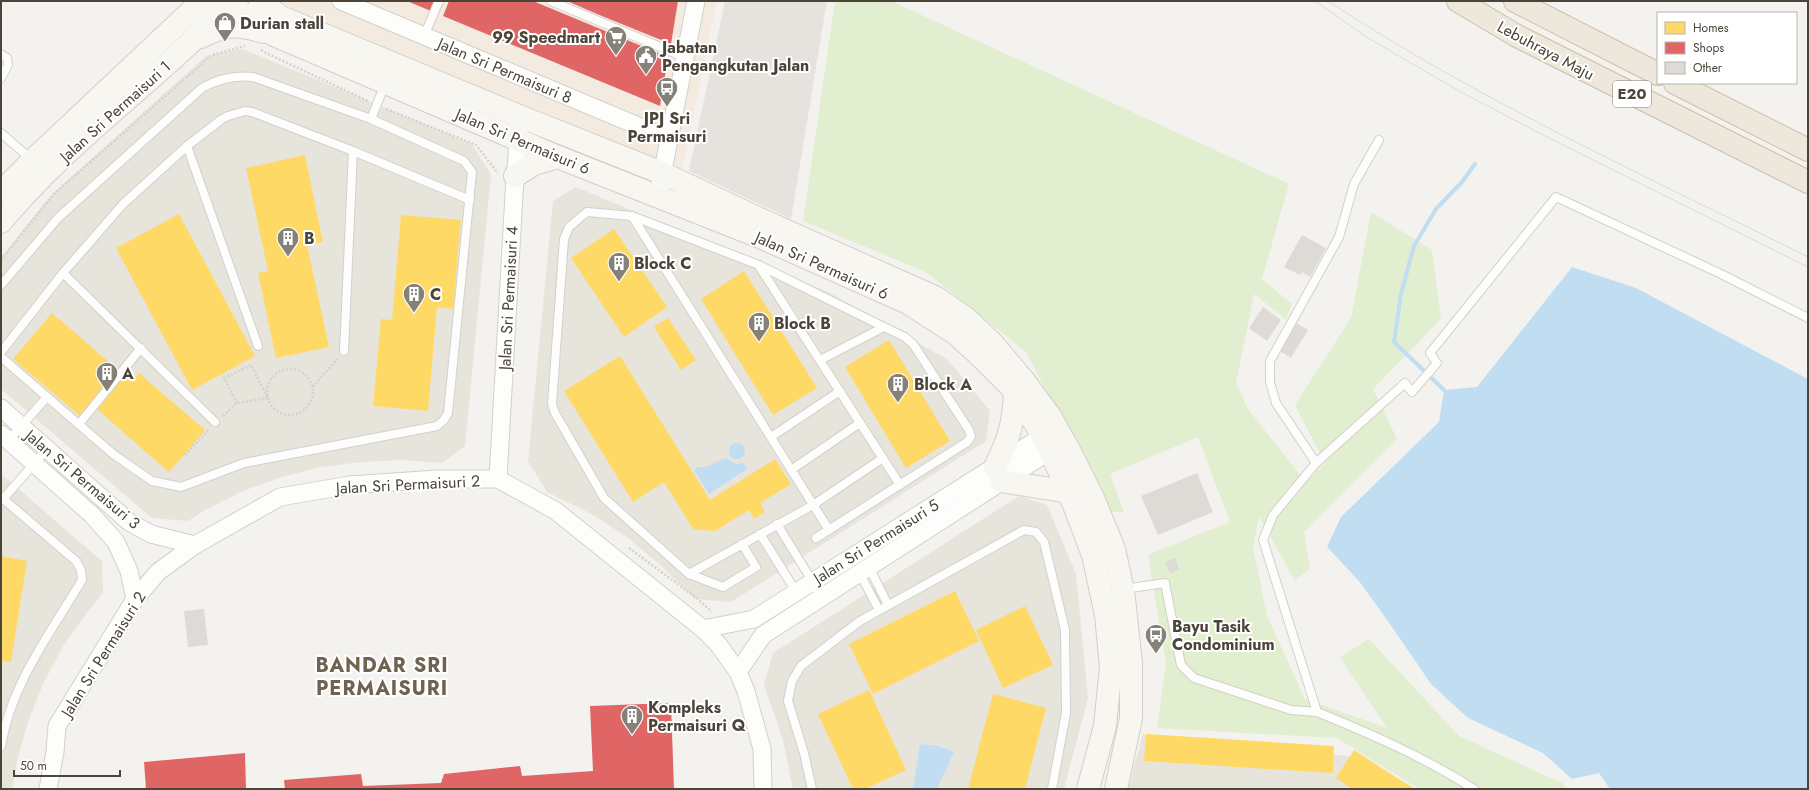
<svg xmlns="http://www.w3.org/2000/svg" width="1809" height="790" font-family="Jost,sans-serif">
  <rect width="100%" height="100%" fill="#f4f2ee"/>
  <g fill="#e7e4dc">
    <path d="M243,49l229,95 19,31 -26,271 -23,17 -40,-3 -41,2 -40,5 -39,10 -39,14 -36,18 -19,12 -36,-3 -151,-129v-132l50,-62 155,-139z"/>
    <path d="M576,187l254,106 117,66 43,52 -4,30 -255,161 -36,-3 -37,-36 -30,-25 -33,-22 -48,-24 -19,-31 25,-260z"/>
    <path d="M1,474l101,87 1,32 -18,22 -23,33 -19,36 -15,38 -11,39 -5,28h-11z"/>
    <path d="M1019,496l28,9 29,69 12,124 -24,91h-271l-10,-49 -19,-55 9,-32z"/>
    <path d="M1143,734l206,22 51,33h-272z"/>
  </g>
  <path fill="#f3ebdf" d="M281,1h436l-36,173 -382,-161z"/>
  <path fill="#e1eecf" d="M835,1h56l398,183 -27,95 30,25 -6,15 -32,-25 -18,89 12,26 58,73 19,-19 -30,-58 56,-87 20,-106 61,38 9,69 -68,70 24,50 -93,93 6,36 -15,13 -36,-65 -6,31 14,69 38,83 82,29 -47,-71 29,-18 90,97 103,47 5,6h-148l-82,-51 -180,-10 9,-65 -18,-108 82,-33 -32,-85 -88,37 14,38h-15l-83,-160 -100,-80 -123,-51z"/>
  <path fill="#e6e3df" d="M725,1h102l-36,218 -102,-48z"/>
  <g fill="#c0ddf1">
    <path d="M1572,267l64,21 172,91v410h-198l-11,-16 -27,6 -29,-26 -75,-35 -37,-34 -41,-60 -31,-43 -32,-34 14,-30 98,-95 5,-32 33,-3z"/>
    <circle cx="737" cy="451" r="8"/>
    <path d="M726,458l10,6 8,-1 3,6 -38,25 -15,-24 4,-3c11,2 18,-7 28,-9z"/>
    <path d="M920,744l18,2 16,6 -17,37h-24z"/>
  </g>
  <g fill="#ffd966">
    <path d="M305,155l18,87 -16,3 22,102 -53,11 -18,-85 10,-2 -22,-103z"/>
    <path d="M179,214l76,142 -63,34 -76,-142z"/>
    <path d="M401,215l60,5 -8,89 -16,-2 -9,104 -55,-5 8,-87 11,1z"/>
    <path d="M614,229l53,78 -43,30 -53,-79z"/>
    <path d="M744,271l73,117 -44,27 -72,-116z"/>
    <path d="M52,313l80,69 7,-9 66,57 -36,42 -78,-68 -11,12 -67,-57z"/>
    <path d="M668,318l28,42 -15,10 -27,-43z"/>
    <path d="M889,340l61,101 -44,27 -61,-101z"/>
    <path d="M620,356l90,144 65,-41 16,25 -31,19 5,9 -11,7 -5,-9 -34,21 -22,-2 -29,-47 -31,20 -69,-111z"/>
    <path d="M1,556l26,5 -16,101 -10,-1z"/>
    <path d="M955,591l24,50 -106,53 -24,-50z"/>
    <path d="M1025,606l28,59 -50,23 -27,-58z"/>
    <path d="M869,690l37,80 -41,19h-12l-35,-75z"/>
    <path d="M993,694l53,14 -21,81h-57z"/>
    <path d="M1146,734l188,12 -1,27 -189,-12z"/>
    <path d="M1354,750l26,17 35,22h-62l-4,-2 -13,-9z"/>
  </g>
  <g fill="#e06666">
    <path d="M407,1h28l-4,10z"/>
    <path d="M449,1h84l135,56 -8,49 -217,-90z"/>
    <path d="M567,1h111l-7,43 -74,-30z"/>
    <path d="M671,703l3,86h-389l-1,-9 77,-6 2,12 78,-3 3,-9 76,-8 2,10 71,-5 -3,-65z"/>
    <path d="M245,753l1,36h-100l-2,-27z"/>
  </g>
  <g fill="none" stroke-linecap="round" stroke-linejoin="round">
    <path stroke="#c0ddf1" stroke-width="4" d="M1444,390l-50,-48 7,-48 13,-48 22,-37 26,-27 13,-18"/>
  </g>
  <g fill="#dedbd6">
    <path d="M1302,235l24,13 -16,29 -8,-5 -2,3 -16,-8z"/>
    <path d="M1263,307l18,13 -14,21 -18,-13z"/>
    <path d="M1296,323l12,7 -17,28 -11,-7z"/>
    <path d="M1197,473l16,39 -55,23 -17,-39z"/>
    <path d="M1175,558l4,11 -9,4 -5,-11z"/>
    <path d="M204,609l4,36 -20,2 -4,-36z"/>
  </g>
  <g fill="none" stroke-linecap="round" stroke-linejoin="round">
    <g stroke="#d2d0cb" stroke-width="10">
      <g id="lane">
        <path d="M551,1l133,56"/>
        <path d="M424,36l15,-35"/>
        <path d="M1,54l6,4 1,7 -7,13"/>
        <path d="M371,119l14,-35"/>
        <path d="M1,133l31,27"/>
        <path d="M187,146l71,200"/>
        <path d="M632,216l197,314"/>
        <path d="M759,266l141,219"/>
        <path d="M63,273l152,149"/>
        <path d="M1,285l57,-67 144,-130c16,-9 33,-13 51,-11l118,42 93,42 8,11 -24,241 -4,7 -7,6 -193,37 -63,24 -29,-6 -39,-27 -112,-97"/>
        <path d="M344,351l9,-200"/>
        <path d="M1,352l62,-79 60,-69 64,-58 35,-27 6,-3 17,-5 7,1 101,39 117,49"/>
        <path d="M820,360l64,-33"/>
        <path d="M79,424l62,-76"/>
        <path d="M771,437l69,-46"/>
        <path d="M8,441l39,-44"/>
        <path d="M1316,463l-40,-60 -6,-21v-21l69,-124 15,-53 25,-44"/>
        <path d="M791,470l69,-47"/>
        <path d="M1,497l75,64 5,9 1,10c-31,52 -71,104 -81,166"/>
        <path d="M3,499l44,-50"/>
        <path d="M777,524l45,73"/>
        <path d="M760,534l37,59"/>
        <path d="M742,544l14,23 -33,20 -34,-13 -85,-76 -49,-85 -3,-9 12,-165 5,-12 18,-15 45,4 127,49 125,62 21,10 8,7 56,86 2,7 -4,5 -151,96"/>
        <path d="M868,565l20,40"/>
        <path d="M859,572l20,38"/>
        <path d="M689,574l124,-69 70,-47"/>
        <path d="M1124,589l41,-6 16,82 13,13 97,32 26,2"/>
        <path d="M812,789l-8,-36 -16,-52 4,-20 9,-15 59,-45 164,-91 12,2 8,10 21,88 1,83 -14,76"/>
        <path d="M1474,789c-50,-32 -103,-55 -157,-77l-54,-172 10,-25 43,-52 89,-80 7,9 25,-29 -7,-10 126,-156 165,77 87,44"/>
      </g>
    </g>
    <g stroke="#d2d0cb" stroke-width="19">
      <g id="street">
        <path d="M341,1l328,138"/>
        <path d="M658,196l38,-195"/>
        <path d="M1,408l128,114 22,12 44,11"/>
        <path d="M1,434l91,81 24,27 13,29 6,28"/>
        <path d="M498,479l16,-285 5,-66"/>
        <path d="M703,629l51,-10 289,-183"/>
        <path d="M738,672l25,-37 288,-185"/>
        <path d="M48,789l7,-37 2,-26 78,-127 23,-27 37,-27 85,-48 70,-12 87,-6h61l58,32 147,118 15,15 20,28 8,19 16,58 1,40"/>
      </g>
    </g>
    <g stroke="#d3cfc5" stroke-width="24">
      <g id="secondary">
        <path d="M226,1l48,34 284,122 202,80 148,66 48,31 25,23 34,34 28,45 26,56 24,63 13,60 5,52 -6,59 -17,63"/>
        <path d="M260,1l21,16 238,99 143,57 102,48 173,77 30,21 26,25 31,37 26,35 20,36 23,46 21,51 9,41 8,73v55l-15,71"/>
        <path d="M201,37c26,-13 35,-13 63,-5"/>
        <path d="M515,176l19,-12 24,-7"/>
        <path d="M1,192l32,-32 169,-159"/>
        <path d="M1,222c55,-67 126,-120 189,-179 14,-14 27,-28 40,-42"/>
        <path d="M995,467c14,-28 19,-44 20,-76"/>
        <path d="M1001,481l68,11"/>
      </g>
    </g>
    <g stroke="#ccbfa9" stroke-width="24">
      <g id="highway">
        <path d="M1458,1l59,35 291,146"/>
        <path d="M1515,1l143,73"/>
        <path d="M1675,83l133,67"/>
      </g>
    </g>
    <g stroke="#d3d2cc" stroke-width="2.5" stroke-dasharray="2 2" stroke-linecap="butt">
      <path d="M261,50l5,3 102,48"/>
      <path d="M386,109l90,36 22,28"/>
      <path d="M1,260l53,-66 158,-139 33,-9"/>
      <circle cx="290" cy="392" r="23"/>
      <path d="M313,387l24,-28"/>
      <path d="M223,416l14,-13 31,-5 -17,-33 -27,13 13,25"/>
      <path d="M185,455l24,-26"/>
      <path d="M629,548l69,51 14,13"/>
    </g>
    <use href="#lane" stroke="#fdfdfc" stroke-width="8"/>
    <use href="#street" stroke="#fdfdfc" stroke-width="17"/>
    <use href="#secondary" stroke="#f7f6f1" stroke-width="22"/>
    <use href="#highway" stroke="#ede8db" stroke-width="22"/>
    <g stroke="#dbdbda" stroke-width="1">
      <path d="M1315,1l53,37 91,53 86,45 263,131"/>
      <path d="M1328,1c152,100 318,175 480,256"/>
    </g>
  </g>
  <defs>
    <g id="shop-pin" transform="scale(1.15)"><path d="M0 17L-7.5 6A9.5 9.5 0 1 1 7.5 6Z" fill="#868178" stroke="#fff"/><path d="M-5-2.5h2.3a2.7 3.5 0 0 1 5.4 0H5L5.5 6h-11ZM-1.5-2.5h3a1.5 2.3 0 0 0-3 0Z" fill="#fff"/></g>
    <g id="supermarket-pin" transform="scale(1.15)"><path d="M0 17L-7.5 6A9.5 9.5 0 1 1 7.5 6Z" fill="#868178" stroke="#fff"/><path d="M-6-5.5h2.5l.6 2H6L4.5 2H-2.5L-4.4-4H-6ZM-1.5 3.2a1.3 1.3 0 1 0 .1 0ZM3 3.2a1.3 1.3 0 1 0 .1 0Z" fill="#fff"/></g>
    <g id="civic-pin" transform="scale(1.15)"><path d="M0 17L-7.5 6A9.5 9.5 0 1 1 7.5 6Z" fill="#868178" stroke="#fff"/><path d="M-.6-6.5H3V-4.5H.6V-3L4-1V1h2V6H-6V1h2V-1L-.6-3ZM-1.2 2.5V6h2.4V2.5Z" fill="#fff"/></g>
    <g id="bus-pin" transform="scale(1.15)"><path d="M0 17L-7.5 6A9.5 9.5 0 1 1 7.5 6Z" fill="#868178" stroke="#fff"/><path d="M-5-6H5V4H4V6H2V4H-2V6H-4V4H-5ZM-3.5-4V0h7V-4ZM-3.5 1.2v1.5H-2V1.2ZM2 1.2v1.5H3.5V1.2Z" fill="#fff"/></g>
    <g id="building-pin" transform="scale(1.15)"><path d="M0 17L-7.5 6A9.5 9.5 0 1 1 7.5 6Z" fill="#868178" stroke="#fff"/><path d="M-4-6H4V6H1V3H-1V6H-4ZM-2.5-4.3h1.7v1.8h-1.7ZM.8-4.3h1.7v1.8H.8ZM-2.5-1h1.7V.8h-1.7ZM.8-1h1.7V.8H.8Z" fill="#fff"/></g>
  </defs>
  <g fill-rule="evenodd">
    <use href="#shop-pin" x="225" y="23"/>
    <use href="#supermarket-pin" x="616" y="37"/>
    <use href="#civic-pin" x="646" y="56"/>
    <use href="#bus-pin" x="667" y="88"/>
    <use href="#building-pin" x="288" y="238"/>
    <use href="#building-pin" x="619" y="263"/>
    <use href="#building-pin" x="414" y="294"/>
    <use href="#building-pin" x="759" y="323"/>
    <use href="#building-pin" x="107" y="373"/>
    <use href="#building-pin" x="898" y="384"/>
    <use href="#bus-pin" x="1156" y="635"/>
    <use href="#building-pin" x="632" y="716"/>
  </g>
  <g text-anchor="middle" stroke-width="4" stroke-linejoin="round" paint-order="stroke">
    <rect fill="#fff" stroke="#817c74" stroke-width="1" x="1613" y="81" width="38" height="26" rx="3"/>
    <g font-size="15" font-weight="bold" fill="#4b4439">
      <text x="1632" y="99">E20</text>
    </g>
    <g font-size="16" font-weight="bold" fill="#4b4439" stroke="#fff" text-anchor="start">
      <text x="240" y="29">Durian stall</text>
      <text x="600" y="43" text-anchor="end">99 Speedmart</text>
      <text x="662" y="53">Jabatan<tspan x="662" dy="18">Pengangkutan Jalan</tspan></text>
      <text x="667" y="124" text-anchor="middle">JPJ Sri<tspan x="667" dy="18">Permaisuri</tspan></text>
      <text x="304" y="244">B</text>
      <text x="634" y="269">Block C</text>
      <text x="430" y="300">C</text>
      <text x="774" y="329">Block B</text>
      <text x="122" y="379">A</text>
      <text x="914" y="390">Block A</text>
      <text x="1172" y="632">Bayu Tasik<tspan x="1172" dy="18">Condominium</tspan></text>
      <text x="648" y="713">Kompleks<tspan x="648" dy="18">Permaisuri Q</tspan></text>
    </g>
    <g font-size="16" fill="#4b4439" stroke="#fff">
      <text transform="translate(1546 50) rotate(28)" y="6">Lebuhraya Maju</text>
      <text transform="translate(505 70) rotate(23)" y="6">Jalan Sri Permaisuri 8</text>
      <text transform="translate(115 111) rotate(-42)" y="6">Jalan Sri Permaisuri 1</text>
      <text transform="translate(523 141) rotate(23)" y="6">Jalan Sri Permaisuri 6</text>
      <text transform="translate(822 265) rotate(24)" y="6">Jalan Sri Permaisuri 6</text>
      <text transform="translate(508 298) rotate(-87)" y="6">Jalan Sri Permaisuri 4</text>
      <text transform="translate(83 479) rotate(40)" y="6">Jalan Sri Permaisuri 3</text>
      <text transform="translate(408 484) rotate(-3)" y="6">Jalan Sri Permaisuri 2</text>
      <text transform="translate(876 541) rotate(-32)" y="6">Jalan Sri Permaisuri 5</text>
      <text transform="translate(103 654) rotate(-58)" y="6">Jalan Sri Permaisuri 2</text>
    </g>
    <g font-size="20" font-weight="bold" letter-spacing="1" fill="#6e6250" stroke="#fff">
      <text x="382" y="672">BANDAR SRI<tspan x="382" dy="23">PERMAISURI</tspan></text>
    </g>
  </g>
  <rect width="1809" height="790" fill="none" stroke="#4b4439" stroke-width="4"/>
  <rect x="1657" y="12" width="140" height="72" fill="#ffffff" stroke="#b7b4b0"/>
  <rect x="1665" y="22" width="20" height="12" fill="#ffd966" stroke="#b7b4b0"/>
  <text x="1693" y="32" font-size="12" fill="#4b4439">Homes</text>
  <rect x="1665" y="42" width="20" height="12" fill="#e06666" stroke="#b7b4b0"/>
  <text x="1693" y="52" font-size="12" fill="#4b4439">Shops</text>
  <rect x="1665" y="62" width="20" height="12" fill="#dedbd6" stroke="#b7b4b0"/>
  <text x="1693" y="72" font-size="12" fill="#4b4439">Other</text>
  <path d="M14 770v6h106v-6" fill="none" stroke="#4b4439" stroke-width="2"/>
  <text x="20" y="770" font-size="12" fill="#4b4439" stroke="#ffffff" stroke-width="3" paint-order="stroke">50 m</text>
</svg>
